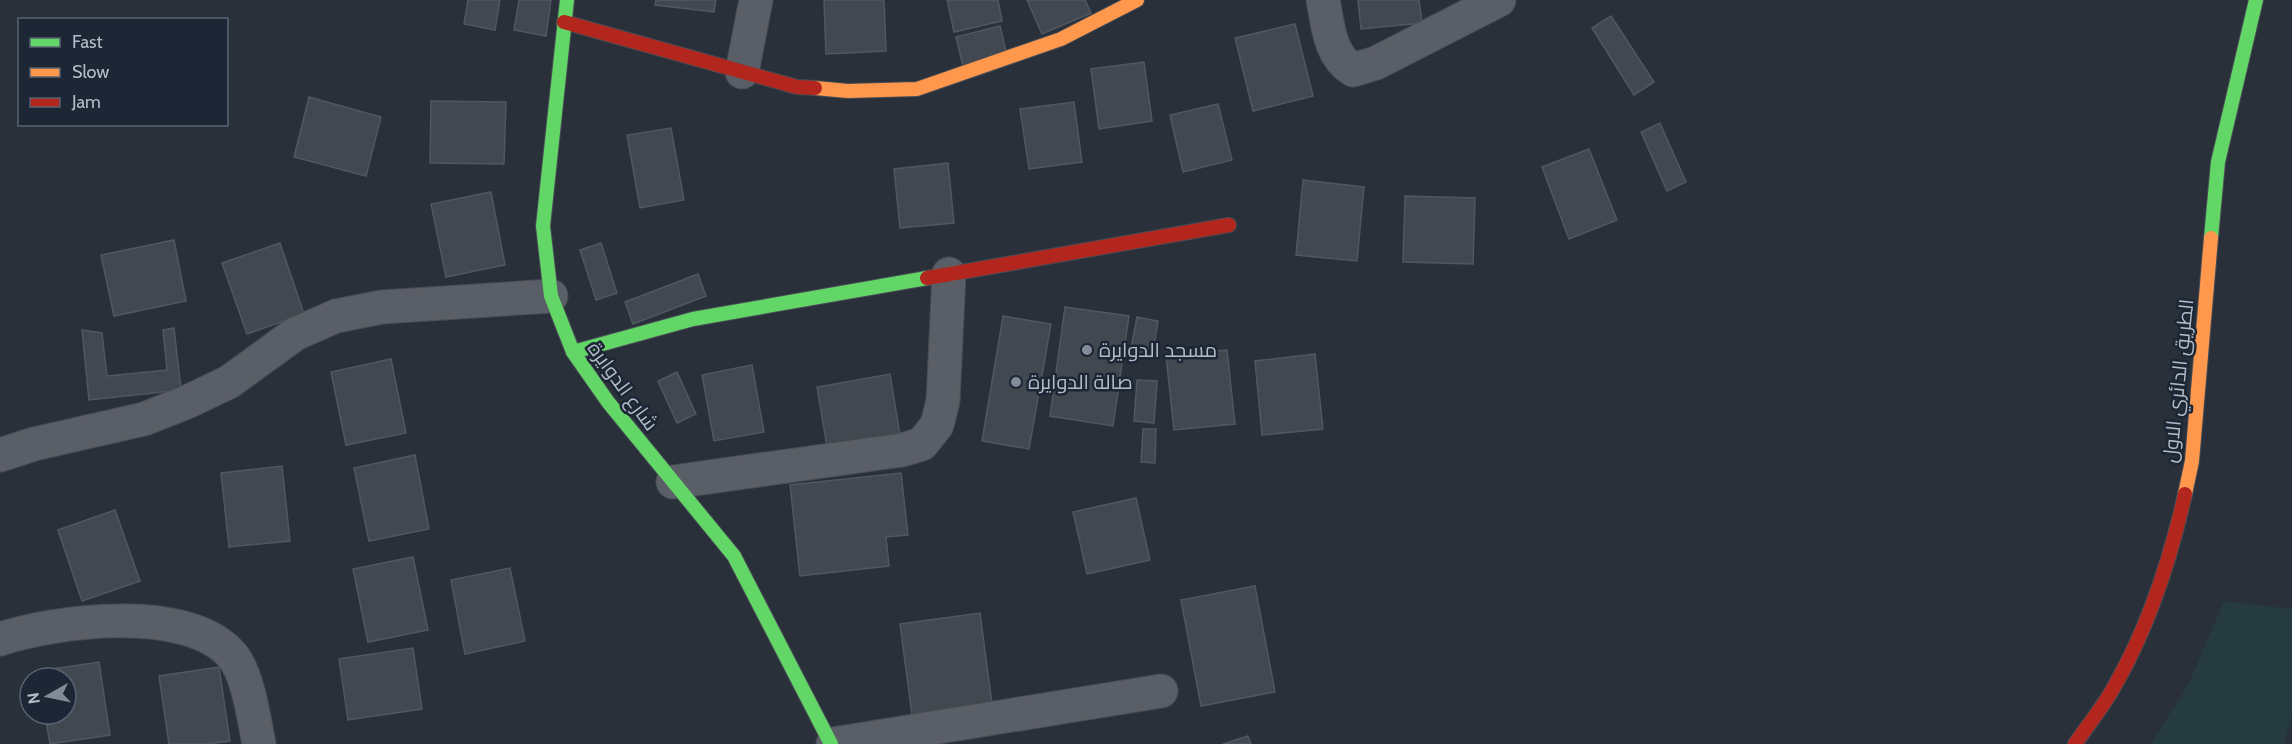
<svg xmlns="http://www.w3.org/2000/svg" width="2292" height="744" font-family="Cabin,Cairo,sans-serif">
  <rect width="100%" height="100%" fill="#29303a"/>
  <path fill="#263b40" d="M2224,601l68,8v105l-8,30h-133l38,-61z"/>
  <g fill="#424850" stroke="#515760" stroke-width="1.5">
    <path d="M468,0h32l-5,30 -31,-6z"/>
    <path d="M519,0h32l-5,36 -32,-6z"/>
    <path d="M656,0h60l-2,12 -59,-7z"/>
    <path d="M824,0h60l2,51 -60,3z"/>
    <path d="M947,0h51l4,21 -48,11z"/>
    <path d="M1027,0h58l6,13 -49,21z"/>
    <path d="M1358,0h61l3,23 -61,6z"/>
    <path d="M1611,16l43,66 -20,13 -42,-67z"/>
    <path d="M1295,24l18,72 -60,15 -18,-73z"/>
    <path d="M1000,26l7,29 -44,11 -7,-29z"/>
    <path d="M1144,62l8,59 -53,8 -8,-60z"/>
    <path d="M309,97l72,20 -15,59 -72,-19z"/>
    <path d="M431,101l75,1 -2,62 -74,-1z"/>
    <path d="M1074,102l8,60 -53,7 -9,-60z"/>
    <path d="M1218,104l14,56 -49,12 -13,-57z"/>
    <path d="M1660,123l26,59 -19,9 -26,-59z"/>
    <path d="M671,128l13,72 -44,8 -13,-73z"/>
    <path d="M1589,149l28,71 -48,19 -27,-72z"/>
    <path d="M948,163l6,60 -54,5 -6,-59z"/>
    <path d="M1303,180l61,7 -7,74 -61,-6z"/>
    <path d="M491,192l14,73 -59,12 -15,-73z"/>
    <path d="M1405,196l70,2 -2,66 -70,-2z"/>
    <path d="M174,240l12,61 -72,15 -13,-61z"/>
    <path d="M280,243l24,71 -57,20 -25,-71z"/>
    <path d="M601,243l16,50 -21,7 -16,-50z"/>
    <path d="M698,274l8,22 -73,28 -8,-22z"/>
    <path d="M1065,307l64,9 -16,110 -63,-10z"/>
    <path d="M1003,316l48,8 -22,125 -47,-8z"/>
    <path d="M1137,317l21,4 -6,37 -22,-4z"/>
    <path d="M174,328l7,62 -92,10 -7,-70 20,3 5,43 60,-6 -4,-40z"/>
    <path d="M1227,350l8,74 -61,6 -8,-74z"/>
    <path d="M1315,354l8,75 -61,6 -7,-74z"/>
    <path d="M391,359l15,74 -60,12 -15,-73z"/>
    <path d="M752,365l12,67 -50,9 -12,-66z"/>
    <path d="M677,372l19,42 -19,9 -19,-42z"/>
    <path d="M890,374l10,61 -73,12 -10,-60z"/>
    <path d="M1137,380l20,1 -3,42 -20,-2z"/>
    <path d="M1143,429h13l-1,34 -14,-1z"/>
    <path d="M415,455l14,74 -60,12 -15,-73z"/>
    <path d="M282,466l8,75 -61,6 -8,-74z"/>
    <path d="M901,473l7,62 -22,2 3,29 -89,10 -10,-91z"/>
    <path d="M1136,498l14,62 -63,14 -14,-62z"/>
    <path d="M115,510l25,71 -58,20 -24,-71z"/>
    <path d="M413,557l15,73 -60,12 -15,-73z"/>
    <path d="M510,568l15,73 -60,13 -14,-74z"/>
    <path d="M1255,586l20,106 -74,14 -20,-106z"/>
    <path d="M980,613l12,91 -80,11 -12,-91z"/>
    <path d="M413,648l9,61 -74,11 -9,-61z"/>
    <path d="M99,662l11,73 -60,9 -5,-30h21v-36h-26l-1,-7z"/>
    <path d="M219,667l11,74 -23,3h-38l-10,-68z"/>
    <path d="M1248,736l3,8h-28z"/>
  </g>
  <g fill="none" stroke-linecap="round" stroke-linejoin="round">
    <g stroke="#484c54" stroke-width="35">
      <g id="street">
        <path d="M1323,0c5,25 6,55 30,70l23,-7 123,-63"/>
        <path d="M742,72l14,-72"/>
        <path d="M0,455l34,-11 110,-25 43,-17 42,-20 66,-48 41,-18 46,-9 169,-11"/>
        <path d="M673,482l229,-32 20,-6 15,-19 6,-24 6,-127"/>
        <path d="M0,639c58,-19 184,-34 230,14 18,18 24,67 29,91"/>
        <path d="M833,744l328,-53"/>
      </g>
    </g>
    <g stroke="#484c54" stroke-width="16">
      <g id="fast">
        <path d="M567,0l-24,226 8,70 22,56 35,50 126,154 97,188"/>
        <path d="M2211,238l7,-76 38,-162"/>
        <path d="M573,352l120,-33 234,-41"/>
      </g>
    </g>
    <g stroke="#484c54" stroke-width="16">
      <g id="slow">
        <path d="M815,88l33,3 69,-2 144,-50 76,-39"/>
        <path d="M2185,494l7,-33 19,-223"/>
      </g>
    </g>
    <g stroke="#484c54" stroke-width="16">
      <g id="jam">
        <path d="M564,22l233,65 18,1"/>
        <path d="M927,278l302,-53"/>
        <path d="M2075,744c13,-19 28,-37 39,-57 34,-59 56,-126 71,-193"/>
      </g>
    </g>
    <use href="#street" stroke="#5a5e66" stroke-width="33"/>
    <use href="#fast" stroke="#63d668" stroke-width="14"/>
    <use href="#slow" stroke="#ff974d" stroke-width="14"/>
    <use href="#jam" stroke="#b3261e" stroke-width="14"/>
  </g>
  <g fill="#838b98" stroke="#1c2634" stroke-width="2">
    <circle cx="1087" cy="350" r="6"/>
    <circle cx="1016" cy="382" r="6"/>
  </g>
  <g text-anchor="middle" stroke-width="5" stroke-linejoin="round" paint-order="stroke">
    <g font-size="20" fill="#b3bcca" stroke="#1c2634" text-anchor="start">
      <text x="1099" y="357">مسجد الدوايرة</text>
      <text x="1028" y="389">صالة الدوايرة</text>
    </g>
    <g font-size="20" fill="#b3bcca" stroke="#1c2634">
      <text transform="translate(2178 381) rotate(-84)" y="7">الطريق الدائري الاول</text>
      <text transform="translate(623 386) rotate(54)" y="7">شارع الدوايرة</text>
    </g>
  </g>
  <rect x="18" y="18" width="210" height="108" fill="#1c2634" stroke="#586270" stroke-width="1.5"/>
  <rect x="30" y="38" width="30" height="9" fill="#63d668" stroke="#586270" stroke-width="1.5"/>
  <text x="72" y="48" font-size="18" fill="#b3bcca">Fast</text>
  <rect x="30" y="68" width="30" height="9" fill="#ff974d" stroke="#586270" stroke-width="1.5"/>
  <text x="72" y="78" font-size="18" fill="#b3bcca">Slow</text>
  <rect x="30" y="98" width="30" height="9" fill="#b3261e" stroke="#586270" stroke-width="1.5"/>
  <text x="72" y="108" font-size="18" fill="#b3bcca">Jam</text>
  <g transform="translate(48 696) rotate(261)"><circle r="28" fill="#1c2634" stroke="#586270" stroke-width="1.5"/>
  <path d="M0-4.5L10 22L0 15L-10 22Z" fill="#838b98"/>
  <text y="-9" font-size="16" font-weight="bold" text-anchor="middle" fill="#b3bcca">N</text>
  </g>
</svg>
